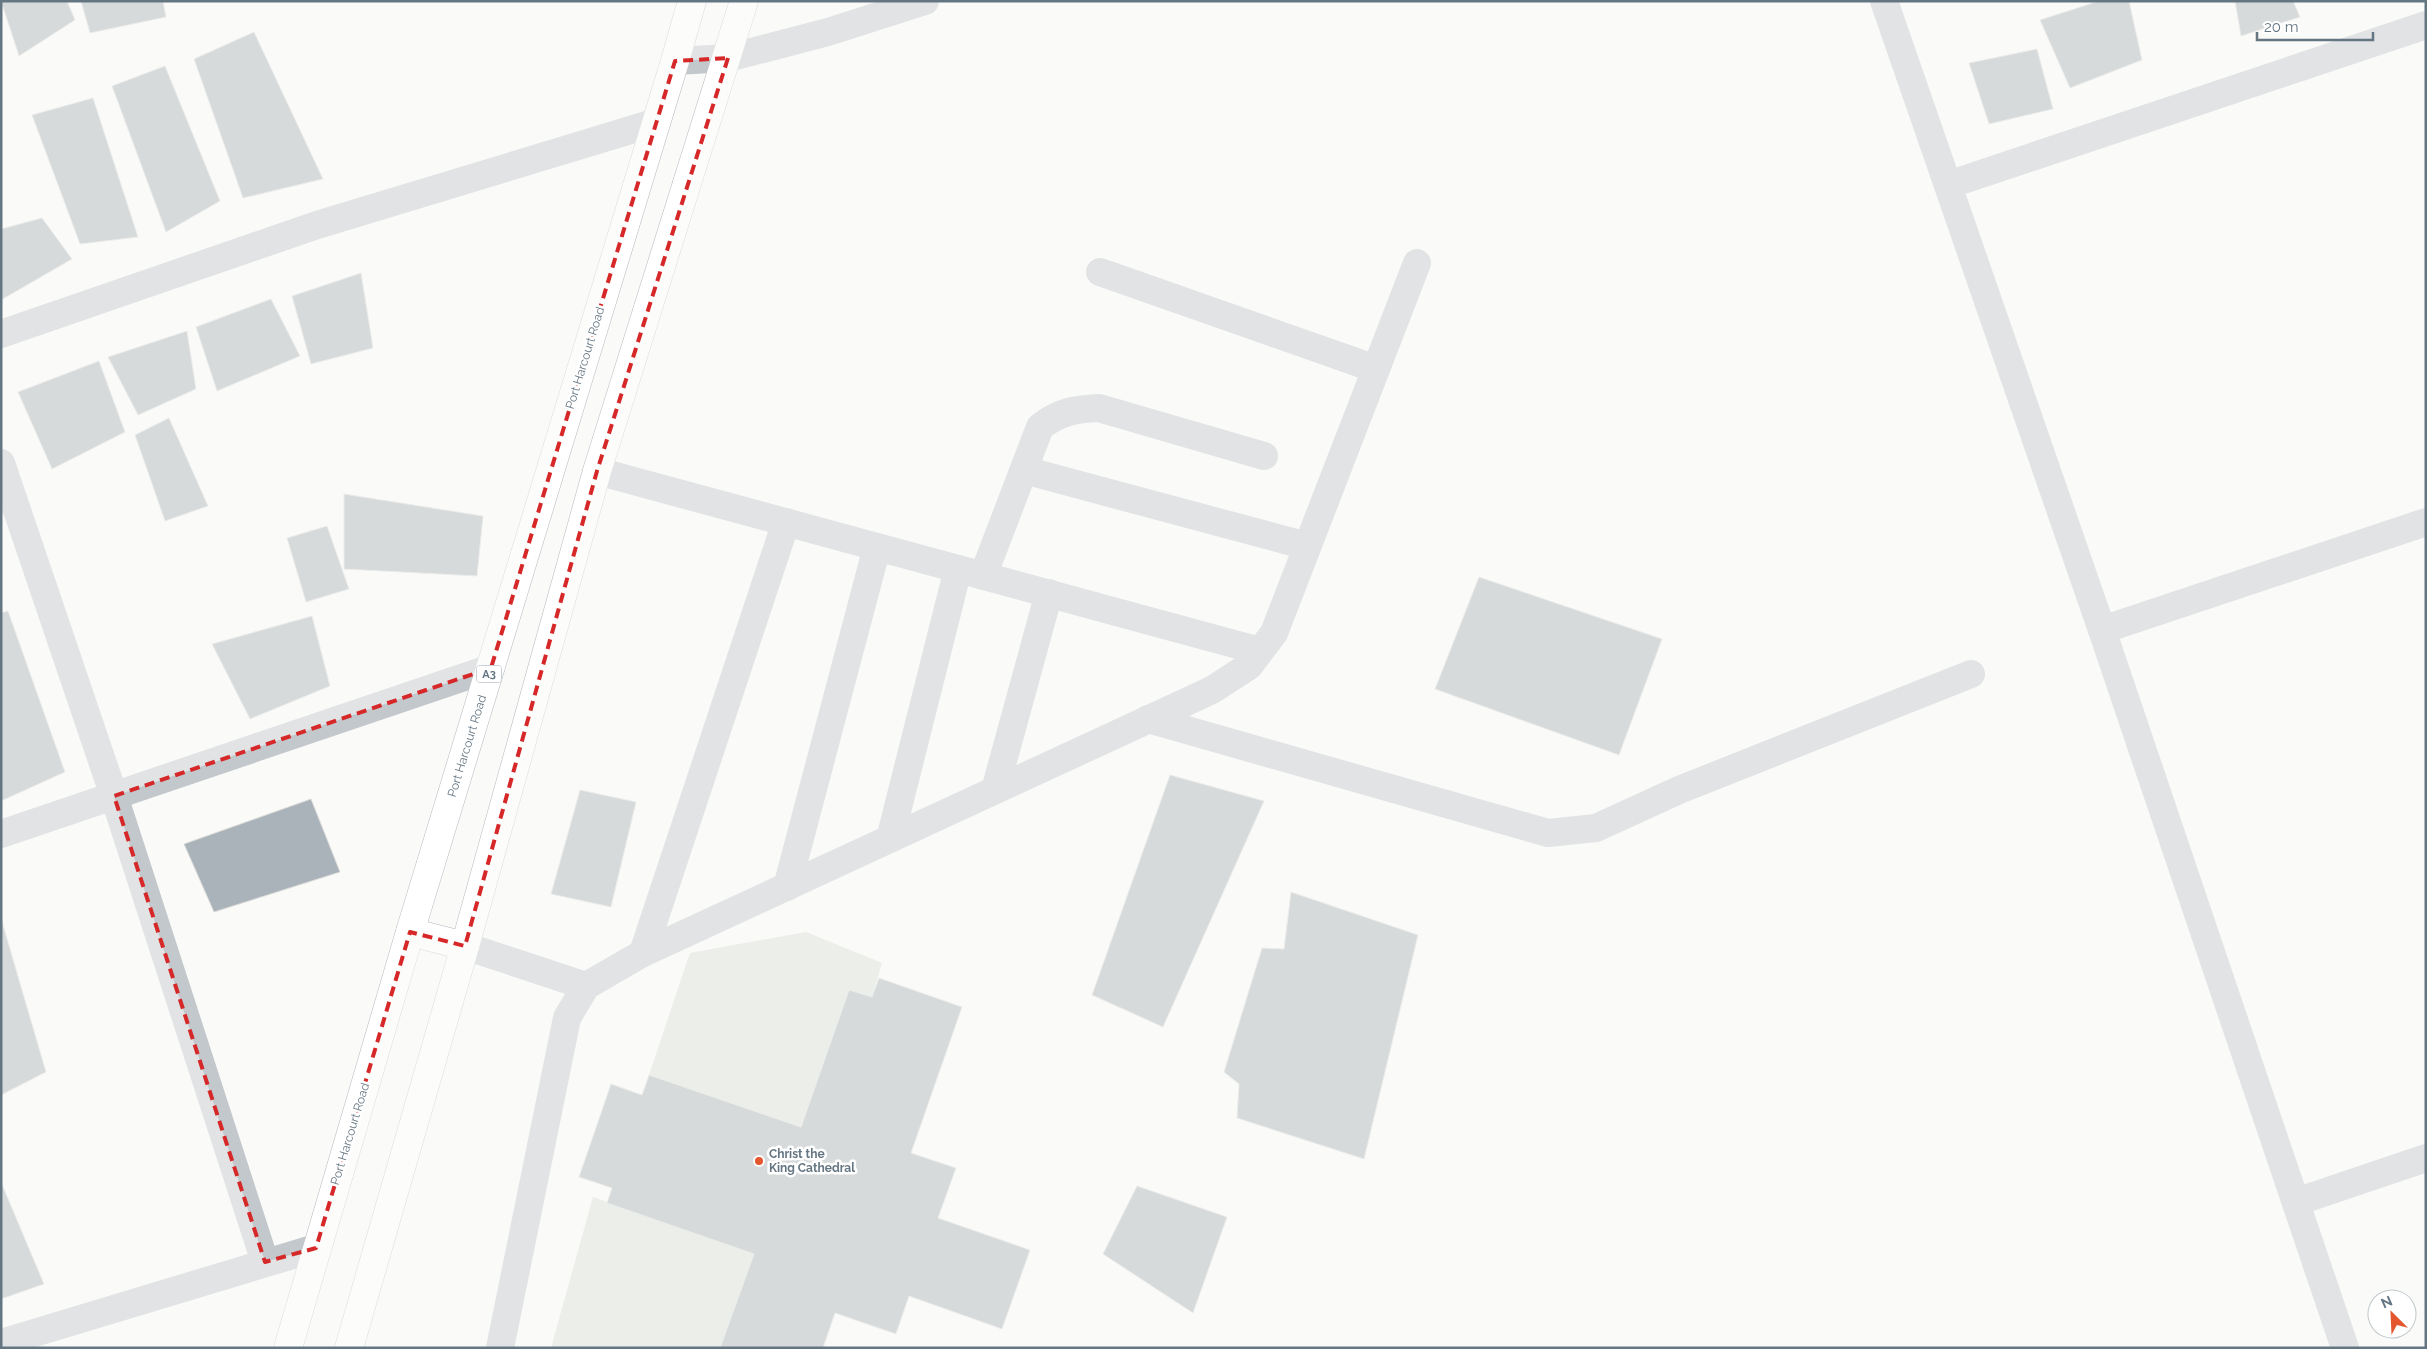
<svg xmlns="http://www.w3.org/2000/svg" width="2427" height="1349" font-family="Raleway,sans-serif">
  <rect width="100%" height="100%" fill="#fafaf8"/>
  <g fill="#dadfd7">
    <path d="M806,932l76,31 -10,34 -23,-7 -48,137 -152,-52 41,-122z"/>
    <path d="M593,1197l161,57 -34,94h-169z"/>
  </g>
  <g fill="#aab3b9" stroke="#dcdcda">
    <path d="M1,1h66l8,19 -56,36z"/>
    <path d="M81,1h82l3,16 -76,16z"/>
    <path d="M2099,1h30l13,59 -72,28 -30,-68z"/>
    <path d="M2235,1h58l7,16 -59,19z"/>
    <path d="M254,32l69,147 -80,19 -49,-139z"/>
    <path d="M2037,49l16,60 -64,15 -20,-61z"/>
    <path d="M165,66l55,135 -54,31 -54,-146z"/>
    <path d="M93,98l45,139 -58,7 -48,-129z"/>
    <path d="M42,218l30,41 -71,41v-71z"/>
    <path d="M361,273l12,75 -62,16 -19,-68z"/>
    <path d="M271,299l29,57 -83,35 -21,-64z"/>
    <path d="M187,331l9,58 -58,26 -30,-58z"/>
    <path d="M99,361l26,71 -73,37 -34,-77z"/>
    <path d="M169,418l39,88 -43,15 -30,-86z"/>
    <path d="M344,494l139,22 -6,60 -133,-7z"/>
    <path d="M327,526l22,63 -43,13 -19,-64z"/>
    <path d="M1479,577l183,62 -43,116 -184,-66z"/>
    <path d="M8,611l57,161 -64,29v-188z"/>
    <path d="M312,616l18,70 -80,33 -38,-75z"/>
    <path d="M1170,775l94,26 -101,226 -71,-32z"/>
    <path d="M580,790l56,12 -25,105 -60,-13z"/>
    <path d="M311,799l29,73 -126,40 -30,-68z"/>
    <path d="M1291,892l127,43 -54,224 -127,-41 2,-34 -15,-12 38,-124 22,1z"/>
    <path d="M1,918l45,154 -45,23z"/>
    <path d="M879,978l83,29 -51,146 45,15 -18,50 92,32 -28,79 -93,-33 -13,38 -61,-21 -12,35h-103l34,-94 -147,-51 5,-15 -33,-11 32,-93 31,11 7,-20 152,52 48,-137 23,7z"/>
    <path d="M1,1182l43,102 -43,15z"/>
    <path d="M1137,1186l90,31 -34,96 -90,-59z"/>
  </g>
  <g fill="none" stroke-linecap="round" stroke-linejoin="round">
    <g stroke="#b4b9bd" stroke-width="29">
      <g id="highway">
        <path d="M410,932l55,14"/>
        <path d="M288,1348l122,-416 265,-871 17,-60"/>
        <path d="M349,1348l116,-402 132,-475 147,-470"/>
      </g>
    </g>
    <g stroke="#c3c8cc" stroke-width="28">
      <path d="M1884,1l218,629 243,718"/>
      <path d="M675,61l53,-3 100,-26 97,-31"/>
      <path d="M1948,185l478,-160"/>
      <path d="M1100,272l276,97"/>
      <path d="M1,334l316,-109 340,-103"/>
      <path d="M1,463l113,333 151,466"/>
      <path d="M1024,470l283,76"/>
      <path d="M597,471l663,180"/>
      <path d="M983,576l57,-149c19,-15 35,-18 59,-19l165,48"/>
      <path d="M2102,630l324,-108"/>
      <path d="M1148,719l400,114 48,-5 83,-38 292,-116"/>
      <path d="M995,790l54,-197"/>
      <path d="M1,834l490,-166"/>
      <path d="M890,839l68,-270"/>
      <path d="M787,887l90,-340"/>
      <path d="M465,946l121,40"/>
      <path d="M643,953l143,-431"/>
      <path d="M2296,1202l130,-44"/>
      <path d="M1,1343l315,-95"/>
      <path d="M500,1348l67,-330 19,-32 57,-33 569,-263 37,-24 25,-33 143,-370"/>
    </g>
    <use href="#highway" stroke="#fff" stroke-width="28"/>
  </g>
  <path d="M0 0H2427V1349H0ZM728,58l-131,413 -132,475 -55,-14 -94,316 -51,14 -151,-466 377,-128 184,-607z" fill="#fafaf8" fill-opacity=".55" fill-rule="evenodd"/>
  <path fill="none" stroke="#d62828" stroke-width="4" stroke-dasharray="10 6" stroke-linejoin="round" d="M728,58l-131,413 -132,475 -55,-14 -94,316 -51,14 -151,-466 377,-128 184,-607z"/>
  <circle fill="#e4572e" stroke="#fff" stroke-width="2" cx="759" cy="1161" r="5"/>
  <g text-anchor="middle" stroke-width="5" stroke-linejoin="round" paint-order="stroke">
    <rect fill="#fff" stroke="#939fa8" stroke-width="1" x="476.5" y="665.5" width="25" height="17" rx="4"/>
    <g font-size="11" font-weight="bold" fill="#657683">
      <text x="489" y="678">A3</text>
    </g>
    <g font-size="12" fill="#657683" stroke="#fff">
      <text transform="translate(585 358) rotate(-73)" y="4">Port Harcourt Road</text>
      <text transform="translate(467 746) rotate(-73)" y="4">Port Harcourt Road</text>
      <text transform="translate(350 1134) rotate(-73)" y="4">Port Harcourt Road</text>
    </g>
    <g font-size="12" font-weight="bold" fill="#657683" stroke="#fff" text-anchor="start">
      <text x="769" y="1158">Christ the<tspan x="769" dy="14">King Cathedral</tspan></text>
    </g>
  </g>
  <rect width="2427" height="1349" fill="none" stroke="#657683" stroke-width="5"/>
  <g transform="translate(2392 1314) rotate(336)"><circle r="24" fill="#ffffff" stroke="#c1c8cd"/>
  <path d="M0-4L9 19L0 12L-9 19Z" fill="#e4572e"/>
  <text y="-8" font-size="14" font-weight="bold" text-anchor="middle" fill="#657683">N</text>
  </g>
  <path d="M2257 32v8h116v-8" fill="none" stroke="#657683" stroke-width="2.5"/>
  <text x="2264" y="32" font-size="15" fill="#657683" stroke="#ffffff" stroke-width="4" paint-order="stroke">20 m</text>
</svg>
